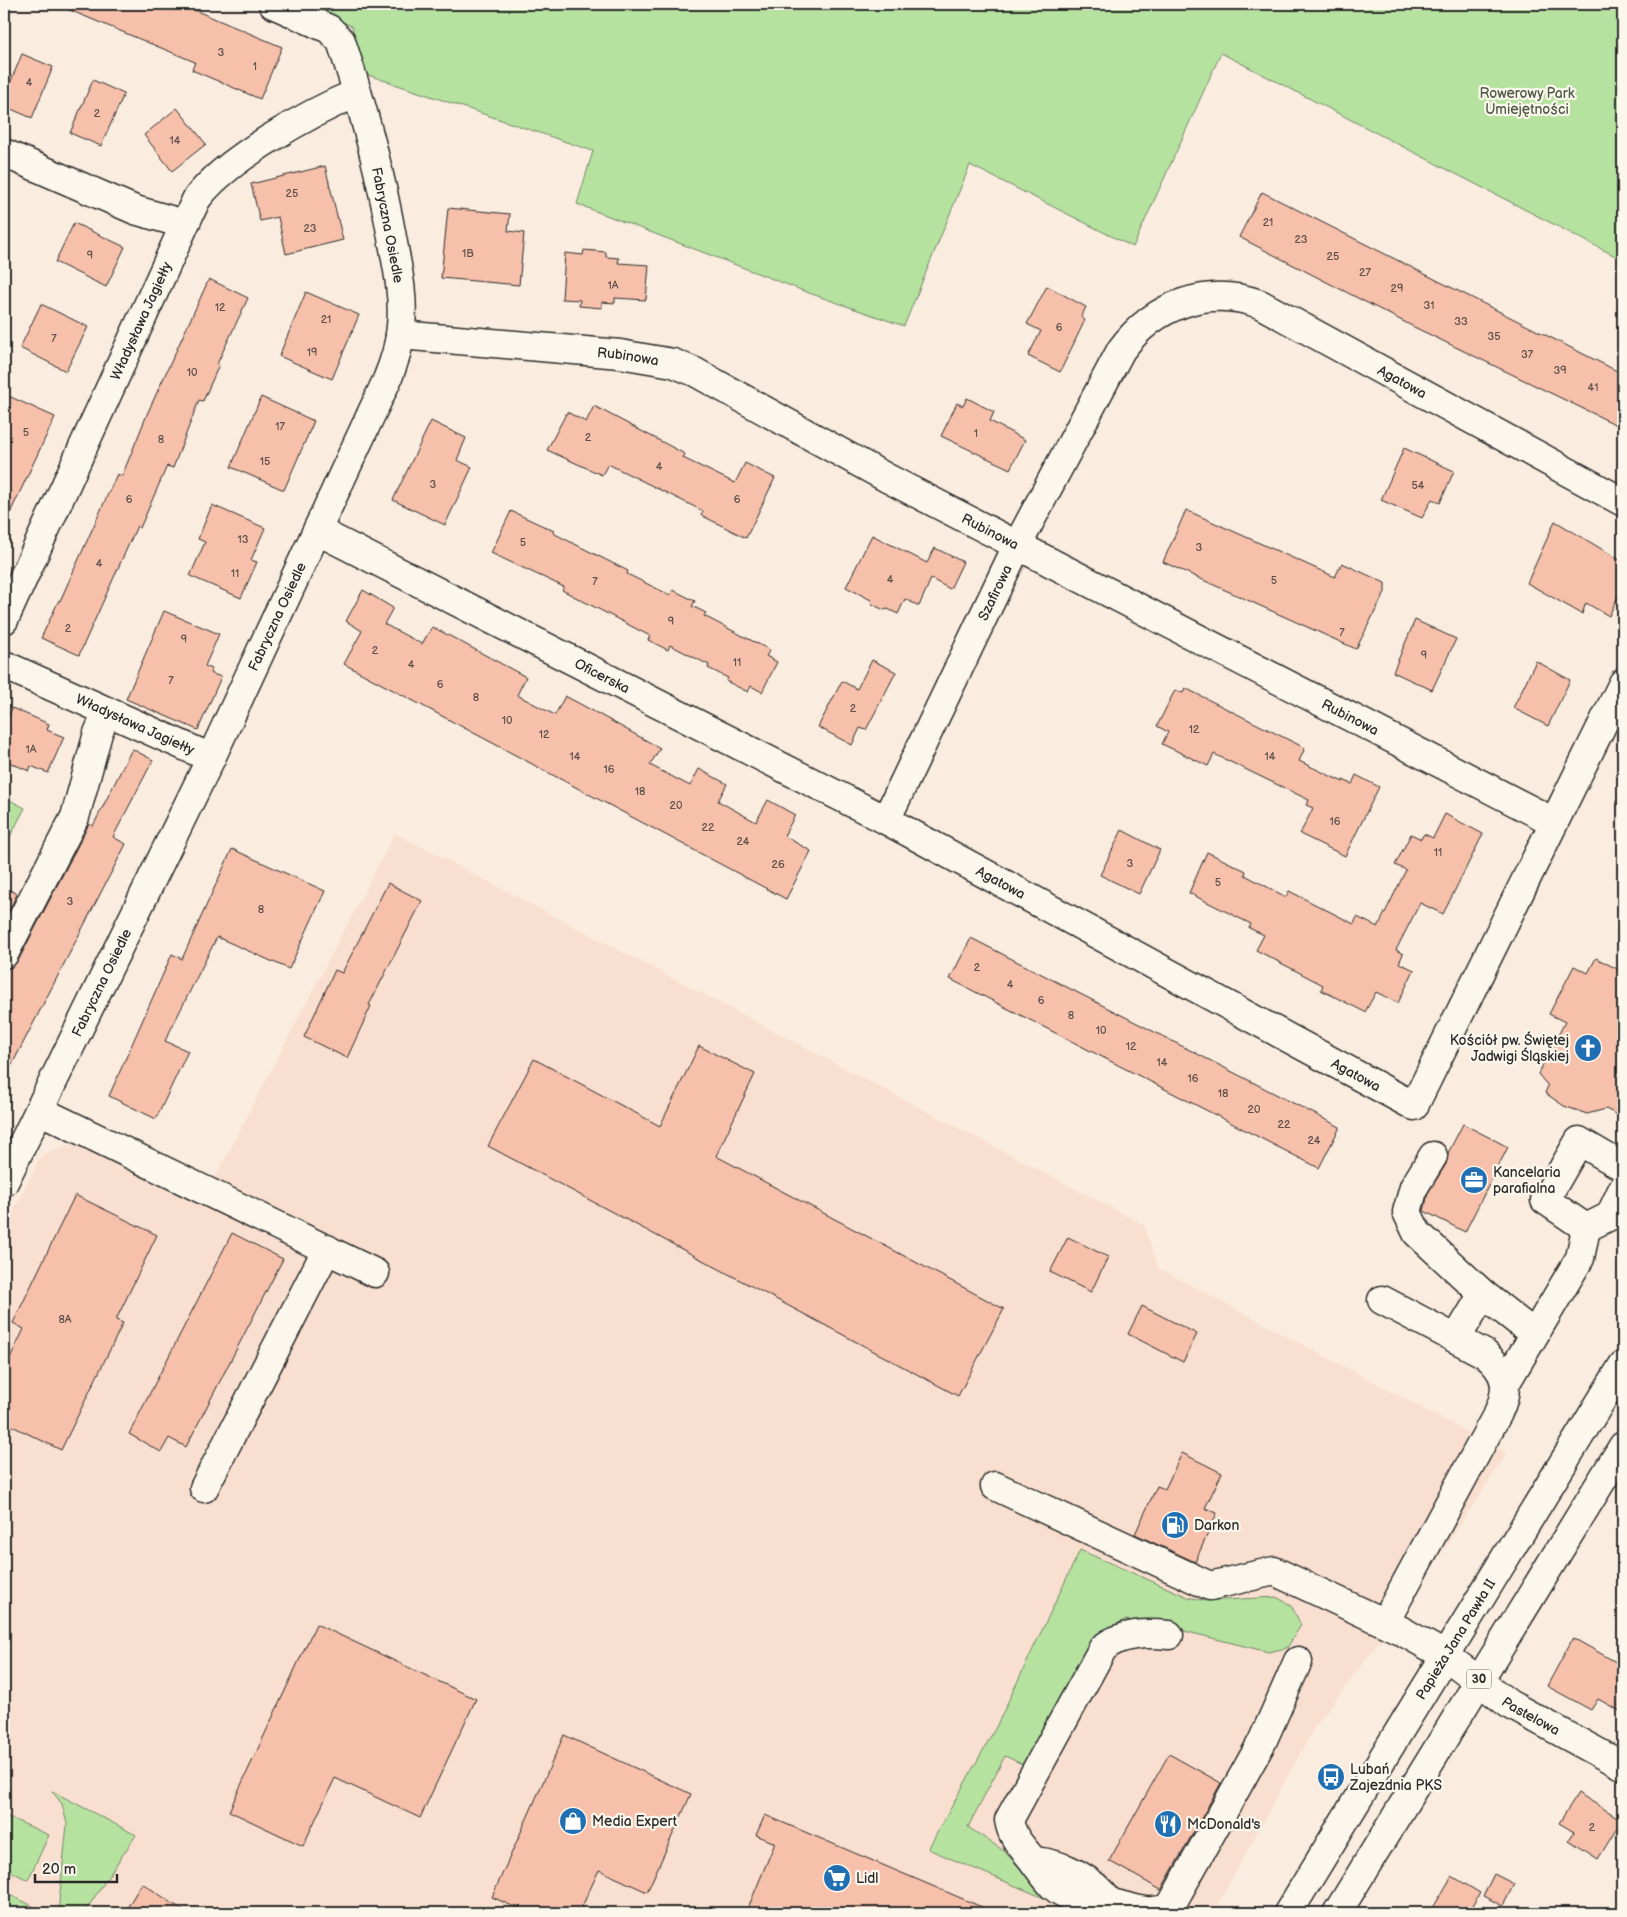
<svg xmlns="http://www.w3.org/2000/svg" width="1627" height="1917" font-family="'Balsamiq Sans',sans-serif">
  <rect width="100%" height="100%" fill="#faecdf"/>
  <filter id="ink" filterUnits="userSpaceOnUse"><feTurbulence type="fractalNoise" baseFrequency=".02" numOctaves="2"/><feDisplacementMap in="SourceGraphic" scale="10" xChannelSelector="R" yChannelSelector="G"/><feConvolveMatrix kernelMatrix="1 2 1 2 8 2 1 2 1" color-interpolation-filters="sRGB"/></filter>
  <g filter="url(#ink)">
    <path fill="#f9dfcf" d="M395,833l749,392 14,43 349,185 -99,151 -94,124 -101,185h-1129l52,-78 -83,-43 9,12 5,20 -9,89h-54v-683l38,-76 30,-10 130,59z"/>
    <g fill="#b6e2a0" stroke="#708666">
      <path d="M299,4h1324v256l-402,-207 -88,194 -163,-82 -66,161 -95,-33 -232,-89 16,-53 -228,-77 -13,-48z"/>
      <path d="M4,797l21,11 -21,40z"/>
      <path d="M1080,1550l108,47 18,4 70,-4 15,8 10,20 -14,23 -19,4 -116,-29 -27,-3 -24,13 -75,133 -21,-10 -37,71 36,24 23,25 20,15 -3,7 -116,-49 68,-122z"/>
      <path d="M52,1791l84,44 -52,78h-26l9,-89 -5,-20z"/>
      <path d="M4,1815l45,20 -21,45 -24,-12z"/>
      <path d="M4,1892l29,14 -4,7h-25z"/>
    </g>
    <g fill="#f7c0aa" stroke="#2b2b2b">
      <path d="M55,4h125l102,43 -22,52 -68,-29 3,-8z"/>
      <path d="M22,54l31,13 -21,51 -28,-12v-8z"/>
      <path d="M93,80l31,14 -23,52 -31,-13z"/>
      <path d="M177,108l29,36 -34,27 -28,-36z"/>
      <path d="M325,166l18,74 -57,14 -8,-37 -18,4 -9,-37z"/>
      <path d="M1262,192l361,182v54l-209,-101 -175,-90z"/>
      <path d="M448,208l62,6 -2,17 16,2 -5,52 -78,-7z"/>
      <path d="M74,223l51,24 -19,40 -51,-25z"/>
      <path d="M584,250l22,2v5l13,1 -1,5 31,2 -3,35 -31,-2v5l-13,-1v6l-23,-2 1,-6 -18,-1 3,-46 18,2z"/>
      <path d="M209,279l39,19 -31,66 2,1 -16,36 -4,-1 -26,68 -6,-2 -27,62 -3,-2 -58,129 -38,-17 18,-38 1,1 57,-127 5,2 26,-64z"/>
      <path d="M1047,286l39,21 -5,10 4,3 -25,52 -32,-16 13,-25 -14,-7z"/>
      <path d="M306,292l53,23 -27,64 -53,-23z"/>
      <path d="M41,304l47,23 -22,44 -46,-23z"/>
      <path d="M4,394l51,23 -51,109z"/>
      <path d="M261,397l53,24 -30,69 -53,-23z"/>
      <path d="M967,398l27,14 -4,9 35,19 -15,29 -69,-33 16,-33 6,3z"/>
      <path d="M594,406l91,48 -2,4 52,25 10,-20 30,15 -29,60 -45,-23 2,-4 -95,-47 -6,11 -55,-25 20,-38 19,10z"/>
      <path d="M431,421l35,17 -9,22 15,7 -27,58 -52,-25z"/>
      <path d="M1404,448l50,23 -14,32 -8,-4 -10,19 -41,-18z"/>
      <path d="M212,505l53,23 -14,32 6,2 -16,36 -51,-22 15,-34 -7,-3z"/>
      <path d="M1186,510l149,67 7,-14 43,20v9l-29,57 -193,-87z"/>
      <path d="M511,511l43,20 -1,2 75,38 -1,3 43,21 3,-5 22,11 -3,5 14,7 -2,3 66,34 -4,6 11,6 -15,30 -11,-6 -3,6 -22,-11 2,-3 -20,-10 1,-3 -39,-20 -2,5 -20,-10 2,-4 -88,-46 2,-3 -73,-34z"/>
      <path d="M1555,521l68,41v23l-14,31 -23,-13 -4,11 -55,-31z"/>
      <path d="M872,535l55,28 8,-15 28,14 -13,27 -19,-10 -12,27 -14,-7 -7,15 -10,-5 -4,1 -12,-6 -1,-4 -25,-13z"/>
      <path d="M363,590l30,18 -9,16 38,20 10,-17 14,7 80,43 -9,18 38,20 10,-19 17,9 78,43 -10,17 40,21 9,-17 28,15 -9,17 38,21 12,-22 27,15 -11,21 27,15 -25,48 -442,-235 18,-33 -16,-10z"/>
      <path d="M164,611l55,23 -14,32 7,3 -2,4 11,4 -23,53 -72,-31z"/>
      <path d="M1415,620l41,19 -24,51 -39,-18z"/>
      <path d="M872,660l24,12 -30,58 -6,-2 -8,17 -34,-18 24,-46 15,8z"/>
      <path d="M1536,661l34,19 -22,46 -35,-18z"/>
      <path d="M1185,688l120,60 -6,13 44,21v-2l9,4 4,-9 23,12 -34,69 -45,-22 13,-26 -7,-3 3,-5 -95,-46 -6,12 -46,-22 6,-12 -11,-6 18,-36 8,3z"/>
      <path d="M12,708l37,16 -2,6 17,7 -16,36 -17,-7 -2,5 -25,-11v-32z"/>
      <path d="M132,749l21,11 -40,77 13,7 -122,236v-111l8,-2 6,-6 71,-137 4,2z"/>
      <path d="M1445,814l38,20 -40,80 -23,-11 -24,47 7,4 -4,9 15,7 -16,33 -22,-11 -11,20 -44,-22 2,-5 -67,-35 8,-15 -15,-7 2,-4 -62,-31 18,-41 39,19 -1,4 41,22 3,-6 65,33 3,-7 21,10 28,-57 -11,-5 16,-31 10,5 3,-5 9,4z"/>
      <path d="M1122,830l38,20 -21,44 -39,-19z"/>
      <path d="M232,849l93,42 -36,78 -72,-32 -52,104 23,10 -32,68 -47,-23 63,-142 10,5z"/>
      <path d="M388,883l34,18 -53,104 2,1 -24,52 -43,-21 31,-67 7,3z"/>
      <path d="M4,887l13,7 -13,27z"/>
      <path d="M971,938l369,189 -21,41 -369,-189z"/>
      <path d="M1596,958l27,14v146l-17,-9 -19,5 -23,-8 -19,-13 3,-7 -10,-12 27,-52 -16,-8 25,-48 14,7z"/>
      <path d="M699,1046l56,28 -39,82 288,153 -46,87 -470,-250 46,-87 126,67z"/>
      <path d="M1463,1124l45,23 -43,85 -41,-21 4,-18 18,-29 2,-11z"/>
      <path d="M75,1195l82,40 -41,85 7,3 -62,127 -57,-28v-52l20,-41 -11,-6z"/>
      <path d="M232,1233l51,26 -97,188 -17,-9 -8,14 -32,-18z"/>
      <path d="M1068,1237l40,20 -17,35 -41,-20z"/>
      <path d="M1142,1306l55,28 -14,28 -55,-28z"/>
      <path d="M1182,1453l40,20 -17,35 12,5 -22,49 -60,-28 22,-48 8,3z"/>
      <path d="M316,1624l160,75 -56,119 -85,-40 -32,68 -74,-35z"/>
      <path d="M1573,1638l50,28v47l-25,-14 -7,11 -44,-24z"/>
      <path d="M564,1735l127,59 -44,98 -48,-22 -20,43h-51l-36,-16z"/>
      <path d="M1169,1754l52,29 -60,107 -52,-29z"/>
      <path d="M1578,1793l44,27 -24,39 -29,-19 5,-8 -15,-9z"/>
      <path d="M765,1815l231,98h-250l29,-70 -19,-8z"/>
      <path d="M1494,1874l20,10 -11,22 -20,-10z"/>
      <path d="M1452,1876l28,17 -12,20h-38z"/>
      <path d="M142,1883l45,30h-63z"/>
    </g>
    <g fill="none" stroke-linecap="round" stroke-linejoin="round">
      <g stroke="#2b2b2b" stroke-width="31">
        <g id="minor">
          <path d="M4,153l131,57 49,14"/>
          <path id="s1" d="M400,335l220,19 53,9 22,9 192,106 667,344"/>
          <path id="s2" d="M318,531l568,289 528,286 209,-423"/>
          <path id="s3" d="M4,620l192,-420c28,-40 115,-88 161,-107"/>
          <path id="s4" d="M4,665l207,93"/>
          <path id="s5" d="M886,820l132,-276 103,-194c33,-45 86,-65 139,-46l363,198"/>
          <path d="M4,954l71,-137 23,-84 9,-21"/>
          <path d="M39,1110l336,163"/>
          <path d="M1433,1156l-19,31 -7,25 10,21 66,61 -27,45"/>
          <path id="s6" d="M4,1182l207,-424 176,-378c7,-17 13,-35 14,-54 3,-28 -3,-56 -8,-83 -12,-68 -30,-136 -52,-202l-12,-12 -56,-25"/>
          <path d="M1586,1228l-41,-28 34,-59 44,26"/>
          <path d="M1483,1294l51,40"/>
          <path d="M1382,1300l103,54c22,19 25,33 13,59l-113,209"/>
          <path d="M1505,1384l75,-126 6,-30 24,-12 13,-28"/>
          <path id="s7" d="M995,1486l215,100 64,-15 126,59 46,26 63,48 114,62"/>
          <path d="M204,1488l123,-239"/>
          <path d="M1169,1635c-23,-2 -48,-2 -66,13l-94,172c3,19 14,27 25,42 6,8 12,17 19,24 7,6 18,11 27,14 10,4 21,1 31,3 21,4 38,14 59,4l92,-165 36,-81"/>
          <path d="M1034,1861c30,3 58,17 76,42"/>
        </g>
      </g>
      <g stroke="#2b2b2b" stroke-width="31">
        <g id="major">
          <path id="s8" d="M1288,1913l335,-548"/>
          <path d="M1337,1913l286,-467"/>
        </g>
      </g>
      <use href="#minor" stroke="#fbf7ec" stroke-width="28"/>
      <use href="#major" stroke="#fbf7ec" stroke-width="28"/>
    </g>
  </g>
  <defs>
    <g id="church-disc" transform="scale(1.4375)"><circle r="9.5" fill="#1f6fb2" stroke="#fbf7ec"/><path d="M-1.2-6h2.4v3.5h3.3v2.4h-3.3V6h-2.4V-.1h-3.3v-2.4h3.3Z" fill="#fff"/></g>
    <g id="office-disc" transform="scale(1.4375)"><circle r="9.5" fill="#1f6fb2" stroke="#fbf7ec"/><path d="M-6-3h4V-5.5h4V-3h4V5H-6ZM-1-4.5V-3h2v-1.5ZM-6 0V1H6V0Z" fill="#fff"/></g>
    <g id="fuel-disc" transform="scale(1.4375)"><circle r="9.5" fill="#1f6fb2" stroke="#fbf7ec"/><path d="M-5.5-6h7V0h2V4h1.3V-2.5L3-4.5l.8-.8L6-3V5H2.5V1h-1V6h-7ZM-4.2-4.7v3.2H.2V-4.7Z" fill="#fff"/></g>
    <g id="bus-disc" transform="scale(1.4375)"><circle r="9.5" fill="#1f6fb2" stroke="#fbf7ec"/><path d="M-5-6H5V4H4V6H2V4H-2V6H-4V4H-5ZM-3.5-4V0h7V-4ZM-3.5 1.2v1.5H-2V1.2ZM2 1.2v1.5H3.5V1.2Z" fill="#fff"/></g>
    <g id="shop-disc" transform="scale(1.4375)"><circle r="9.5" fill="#1f6fb2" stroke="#fbf7ec"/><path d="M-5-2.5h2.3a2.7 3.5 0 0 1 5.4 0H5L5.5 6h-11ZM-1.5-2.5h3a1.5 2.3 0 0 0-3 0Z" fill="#fff"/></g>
    <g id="restaurant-disc" transform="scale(1.4375)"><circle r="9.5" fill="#1f6fb2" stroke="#fbf7ec"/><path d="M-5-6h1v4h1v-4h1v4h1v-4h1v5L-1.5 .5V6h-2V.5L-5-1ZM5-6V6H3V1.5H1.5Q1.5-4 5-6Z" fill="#fff"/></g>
    <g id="supermarket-disc" transform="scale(1.4375)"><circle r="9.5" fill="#1f6fb2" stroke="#fbf7ec"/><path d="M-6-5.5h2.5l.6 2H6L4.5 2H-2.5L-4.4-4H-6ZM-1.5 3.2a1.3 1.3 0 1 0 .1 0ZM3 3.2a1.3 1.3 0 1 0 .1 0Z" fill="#fff"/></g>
  </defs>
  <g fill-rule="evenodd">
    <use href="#church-disc" x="1588" y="1048"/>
    <use href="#office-disc" x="1474" y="1180"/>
    <use href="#fuel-disc" x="1175" y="1525"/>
    <use href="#bus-disc" x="1331" y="1777"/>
    <use href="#shop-disc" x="573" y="1821"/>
    <use href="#restaurant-disc" x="1168" y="1824"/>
    <use href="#supermarket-disc" x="837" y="1878"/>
  </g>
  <g text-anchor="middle" stroke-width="4.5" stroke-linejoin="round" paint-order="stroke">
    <g font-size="11" fill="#5e504b">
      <text x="221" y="56">3</text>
      <text x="255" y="70">1</text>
      <text x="29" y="86">4</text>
      <text x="97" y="117">2</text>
      <text x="175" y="144">14</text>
      <text x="292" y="197">25</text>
      <text x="1268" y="226">21</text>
      <text x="310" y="232">23</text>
      <text x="1301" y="243">23</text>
      <text x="468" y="257">1B</text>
      <text x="90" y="259">9</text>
      <text x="1333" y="260">25</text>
      <text x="1365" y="276">27</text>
      <text x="613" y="289">1A</text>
      <text x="1397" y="292">29</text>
      <text x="1429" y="309">31</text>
      <text x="220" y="311">12</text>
      <text x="326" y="323">21</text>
      <text x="1461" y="325">33</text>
      <text x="1059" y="331">6</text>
      <text x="1494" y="340">35</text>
      <text x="54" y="342">7</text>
      <text x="312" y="356">19</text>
      <text x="1527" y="358">37</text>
      <text x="1560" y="374">39</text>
      <text x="192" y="376">10</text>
      <text x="1593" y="391">41</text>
      <text x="280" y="430">17</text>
      <text x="26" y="436">5</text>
      <text x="976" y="437">1</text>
      <text x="588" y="441">2</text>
      <text x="161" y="443">8</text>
      <text x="265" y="465">15</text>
      <text x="659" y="470">4</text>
      <text x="433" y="488">3</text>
      <text x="1418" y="489">54</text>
      <text x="129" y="503">6</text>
      <text x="737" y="503">6</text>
      <text x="243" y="543">13</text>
      <text x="523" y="546">5</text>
      <text x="1199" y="551">3</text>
      <text x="99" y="567">4</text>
      <text x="235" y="577">11</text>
      <text x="890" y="583">4</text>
      <text x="1274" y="584">5</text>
      <text x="595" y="585">7</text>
      <text x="671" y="625">9</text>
      <text x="68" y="632">2</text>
      <text x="1342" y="636">7</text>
      <text x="184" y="643">9</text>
      <text x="375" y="654">2</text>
      <text x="1424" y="659">9</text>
      <text x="737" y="666">11</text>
      <text x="411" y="668">4</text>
      <text x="171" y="684">7</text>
      <text x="440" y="688">6</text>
      <text x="476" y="701">8</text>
      <text x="853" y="712">2</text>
      <text x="507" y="724">10</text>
      <text x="1194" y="733">12</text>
      <text x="544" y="738">12</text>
      <text x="31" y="753">1A</text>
      <text x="575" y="760">14</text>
      <text x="1270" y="760">14</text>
      <text x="609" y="773">16</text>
      <text x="640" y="795">18</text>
      <text x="676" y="809">20</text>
      <text x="1335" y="825">16</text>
      <text x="708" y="831">22</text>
      <text x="743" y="845">24</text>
      <text x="1438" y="856">11</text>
      <text x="1130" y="867">3</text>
      <text x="778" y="868">26</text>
      <text x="1218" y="886">5</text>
      <text x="70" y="905">3</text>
      <text x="261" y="913">8</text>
      <text x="977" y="971">2</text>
      <text x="1010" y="988">4</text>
      <text x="1041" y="1004">6</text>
      <text x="1071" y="1019">8</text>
      <text x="1101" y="1034">10</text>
      <text x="1131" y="1050">12</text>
      <text x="1162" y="1066">14</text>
      <text x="1193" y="1082">16</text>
      <text x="1223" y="1097">18</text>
      <text x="1254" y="1113">20</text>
      <text x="1284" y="1128">22</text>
      <text x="1314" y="1144">24</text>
      <text x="65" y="1323">8A</text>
      <text x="1592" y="1831">2</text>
    </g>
    <rect fill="#fbf7ec" stroke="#696865" stroke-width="1" x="1466.5" y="1669.5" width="25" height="19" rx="4"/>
    <g font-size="12" font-weight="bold" fill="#2b2b2b">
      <text x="1479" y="1683">30</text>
    </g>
    <g font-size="14" fill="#4e5948" stroke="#fbf7ec">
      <text x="1527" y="98">Rowerowy Park<tspan x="1527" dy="16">Umiejętności</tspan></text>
    </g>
    <g font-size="14" fill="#2b2b2b" stroke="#fbf7ec">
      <text transform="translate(388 225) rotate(79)" y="5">Fabryczna Osiedle</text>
      <text dy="5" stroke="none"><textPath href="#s3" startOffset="329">Władysława Jagiełły</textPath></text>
      <text dy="5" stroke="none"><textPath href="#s1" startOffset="229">Rubinowa</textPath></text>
      <text dy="5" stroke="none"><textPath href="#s5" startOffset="845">Agatowa</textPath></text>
      <text dy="5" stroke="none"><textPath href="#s1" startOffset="634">Rubinowa</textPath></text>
      <text dy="5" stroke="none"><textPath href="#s5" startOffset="252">Szafirowa</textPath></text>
      <text dy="5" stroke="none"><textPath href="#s6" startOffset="628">Fabryczna Osiedle</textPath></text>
      <text dy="5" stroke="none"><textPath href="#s2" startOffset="319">Oficerska</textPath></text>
      <text dy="5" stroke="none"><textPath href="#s1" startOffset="1039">Rubinowa</textPath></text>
      <text dy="5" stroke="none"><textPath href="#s4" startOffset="144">Władysława Jagiełły</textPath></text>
      <text dy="5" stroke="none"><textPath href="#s2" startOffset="768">Agatowa</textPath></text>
      <text dy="5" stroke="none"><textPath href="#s6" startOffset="222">Fabryczna Osiedle</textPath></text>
      <text dy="5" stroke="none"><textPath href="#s2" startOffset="1172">Agatowa</textPath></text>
      <text dy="5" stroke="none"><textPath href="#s8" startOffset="321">Papieża Jana Pawła II</textPath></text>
      <text dy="5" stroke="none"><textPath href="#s7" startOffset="599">Pastelowa</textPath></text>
    </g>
    <g font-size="14" fill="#2b2b2b" stroke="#fbf7ec" text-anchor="start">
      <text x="1569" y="1045" text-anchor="end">Kościół pw. Świętej<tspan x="1569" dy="16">Jadwigi Śląskiej</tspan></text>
      <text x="1493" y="1177">Kancelaria<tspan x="1493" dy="16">parafialna</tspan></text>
      <text x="1194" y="1530">Darkon</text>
      <text x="1350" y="1774">Lubań<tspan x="1350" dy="16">Zajezdnia PKS</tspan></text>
      <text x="592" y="1826">Media Expert</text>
      <text x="1187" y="1829">McDonald's</text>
      <text x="856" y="1883">Lidl</text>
    </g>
  </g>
  <rect width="1627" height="1917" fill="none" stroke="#fbf7ec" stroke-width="20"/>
  <rect x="10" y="10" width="1607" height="1897" fill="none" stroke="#2b2b2b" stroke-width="2" filter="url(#ink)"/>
  <path d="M35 1874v8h82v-8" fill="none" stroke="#2b2b2b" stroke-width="2.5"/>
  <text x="42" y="1874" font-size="15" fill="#2b2b2b" stroke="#fbf7ec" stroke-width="4" paint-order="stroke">20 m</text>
</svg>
